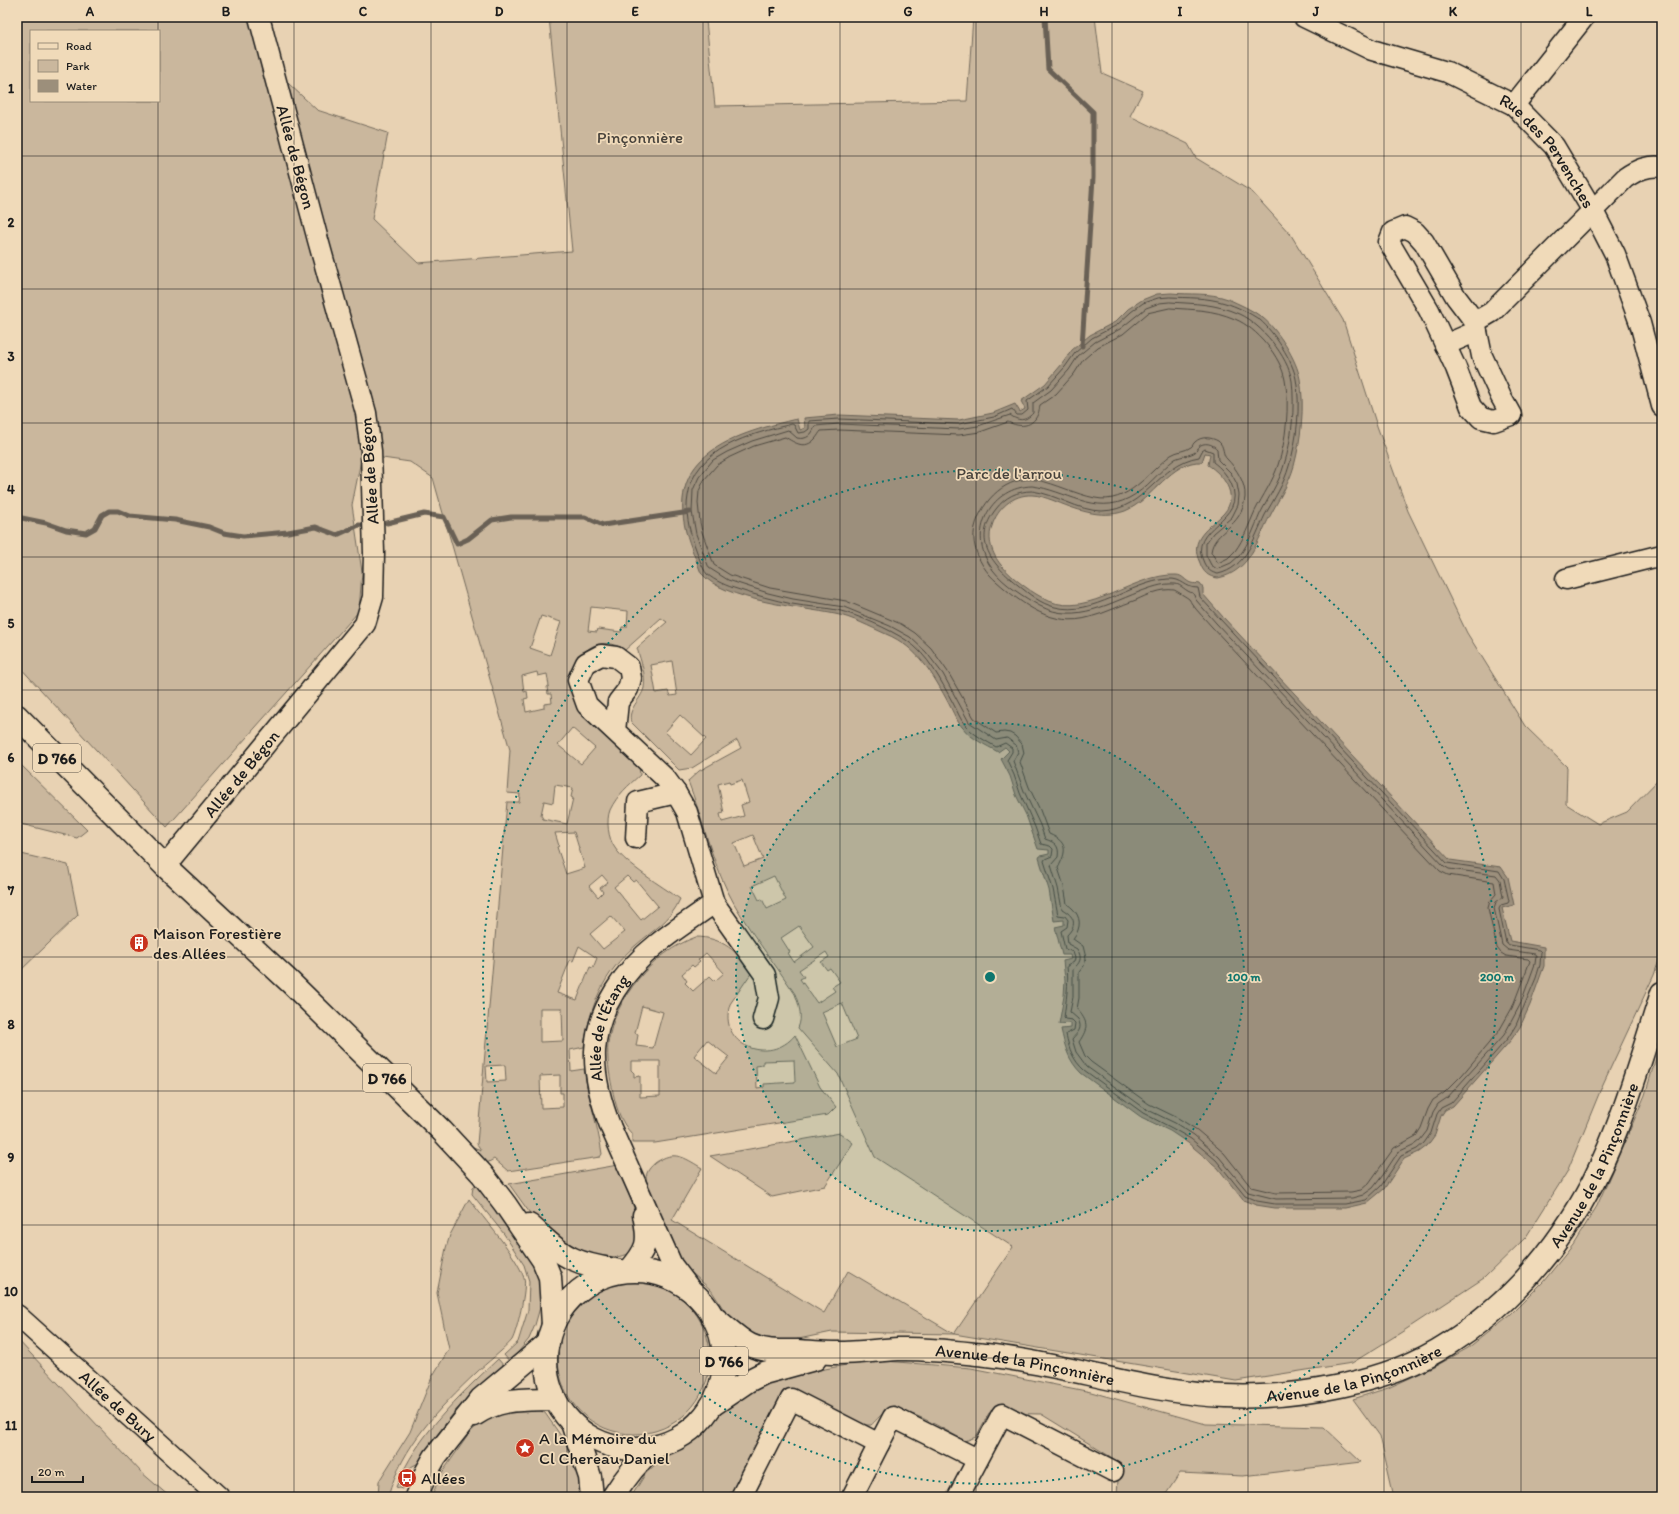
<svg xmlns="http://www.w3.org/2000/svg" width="1679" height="1514" font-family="Itim,sans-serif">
  <rect width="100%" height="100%" fill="#e8d2b3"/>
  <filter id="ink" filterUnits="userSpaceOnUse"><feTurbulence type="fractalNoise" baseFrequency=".025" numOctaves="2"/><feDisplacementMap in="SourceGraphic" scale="8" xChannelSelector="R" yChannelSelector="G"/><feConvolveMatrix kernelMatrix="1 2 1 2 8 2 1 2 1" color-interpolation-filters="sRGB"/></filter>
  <g filter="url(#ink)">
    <g fill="#cab79d" stroke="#736a5c" fill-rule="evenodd">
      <path d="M17,17h243l15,54 42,39 71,23 -16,86 46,44 154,-12 -23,-234h161l-4,4 9,85 252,-5 6,-84h122l7,56 41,18 -13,25 58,28 8,14 56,34 39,43 52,85 34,106 31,85 59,122 58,93 42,41 -1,37 32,20 29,-12 35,-36v175l-8,24 -51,109 -36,88 -41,65 -42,41 -79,52 -53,33 -116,18 -282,-47 -122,-2 -43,9 -27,-4 -20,-7 -16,-17 -15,-23 -28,-25 -6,-8c-8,-17 -36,-68 -30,-84 2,-5 8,-11 13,-13 16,-10 28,0 42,8l-30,52 152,93 24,-42 106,63 59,-87 -138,-90 -37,-83 -40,-46c5,-11 1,-23 -3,-34 -23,-35 -50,-67 -68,-104 -17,-35 -25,-73 -39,-109l11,-10 42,-23 -4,-8 -45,28 -13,2 -48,-48c-4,-13 10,-22 13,-34 2,-14 -3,-26 -7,-40l30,-26 -6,-4 -36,32c-26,-16 -44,-1 -55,24l69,91 1,10c-11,10 -23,20 -30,35 -4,10 -2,29 5,38 11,17 47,38 65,51 -9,22 -27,31 -44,46 -33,28 -46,61 -52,102l-14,3 1,21 13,-2c4,29 14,56 18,85l-2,3 -92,14 -14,-12 -7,4 -14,-16 8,3 -4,-6 30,-342h12l1,-8 -13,-1 3,-43 -77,-272 -23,-16 -48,-7 -10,50 10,67 -3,39 -192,216 -150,-163zM31,31h128v70h-128zM591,607l37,4 -1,16h-5l-1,5 -23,-3 -1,3 -9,-1zM541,616l20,6 -11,33 -20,-7zM672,661l5,34 -7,1 -2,-5 -12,2 -5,-28zM537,672l1,4 9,-2 2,12 -2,1 1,7h3l1,9 -8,1v4l-18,4 -2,-13 4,-1 -1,-7 -3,1 -2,-16zM680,715l26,24 -15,16 -26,-23zM572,728l23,20 -14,16 -23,-19zM742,780l7,22 -8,3 3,11 -22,6 -2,-8 4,-1 -6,-29 11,-3 1,3zM555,785l18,3 -2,9 2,1 -6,26 -24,-5 -2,-4 3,-14 9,2zM574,832l11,36 -19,6 -9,-27 2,-1 -4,-13zM753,835l10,24 -19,7 -10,-23zM602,875l6,7 -8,6 3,4 -5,5 -9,-11zM627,876l6,6 3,-2 22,26 -17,14 -27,-33zM774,876l12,24 -19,9 -5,-10 -3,1 -7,-14zM611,916l14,16 -22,17 -13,-15zM799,926l15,21 -20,15 -6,-9 2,-1 -9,-14zM579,946l18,12 -4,10 -3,-1 -13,33 -20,-7 13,-33 3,1zM826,952l3,5 -8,5 6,8 3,-2 10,14 -8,5 3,4 -18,12 -17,-24 4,-2 -5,-7zM842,1003l15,36 -20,8 -15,-35zM540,1008h22l1,33 -23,1zM505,1065l1,16 -19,1 -1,-16zM560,1075v18h3v14l-22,1 -1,-32z"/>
      <path d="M17,761l70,69 -10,8 -60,-15z"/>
      <path d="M17,853l51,12 10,50 -61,59z"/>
      <path d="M696,937c26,0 42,15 56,35l-22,32c-13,42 40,62 65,31l25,52 16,20 -8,8 -173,28h-23v-9c-12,-12 -17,-30 -20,-47 -3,-14 -5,-29 -4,-43 6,-45 45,-92 88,-107zM706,953l18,20 -9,8 -5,-5 -17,15 -8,-8 2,-2 -5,-7 10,-9 2,2 6,-5 -2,-2zM642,1006l21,6 -10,36 -17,-2 2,-11 -3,-2zM707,1040l22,17 -13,16 -22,-17zM794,1060l1,22 -31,2v3l-7,1 -1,-22 7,-1v-4zM631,1061h29v35l-20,1v-21l-6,1v-4l-3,-3z"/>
      <path d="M1662,1037v460h-268l-14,-61 -27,-37 35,-11 46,-21 34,-19 43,-34 32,-32 30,-37 24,-39 48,-111z"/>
      <path d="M840,1133l13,10 -28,43 -53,11 -62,-41z"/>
      <path d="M618,1165l23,62 -3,25 -21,5 -36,-3 -44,-31 -28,-39z"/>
      <path d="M477,1184l60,79 6,34 -8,28 -6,14 -19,23 -6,-7 14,-13 10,-32 1,-29 -5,-16 -20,-31 -32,-40 1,-7z"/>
      <path d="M469,1199c15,20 48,57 55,79 3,10 -7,53 -12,62 -7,9 -27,24 -36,33 -37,35 -74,73 -88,124h-10l1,-16 31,-49 22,-55 17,-28 -12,-56 9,-45 4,-13z"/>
      <circle cx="634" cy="1358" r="76"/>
      <path d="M17,1339l124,133 29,25h-153z"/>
      <path d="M498,1359l6,7 -48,44 -26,34 -8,17 -11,6 -9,22 -6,-2c21,-52 62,-90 102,-128z"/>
      <path d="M873,1360l98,8 120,24 115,32 118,3 37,35 -118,14 -63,-3 -16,24h-47l2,-35 -78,-48 -52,-1 -13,24 -11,4c-19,-10 -60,-38 -81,-28 -4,2 -9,9 -13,12h-11l-58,-32 -8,1 -62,103h-101l15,-24 18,-16 26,-13 27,-26 22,-25 23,-15 47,-6z"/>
      <path d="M531,1406l14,7 30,43 8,41h-151l7,-20 32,-46 24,-19z"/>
    </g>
    <path fill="#9c8f7b" stroke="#696155" d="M1171,293c19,2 38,-1 57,6 11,5 25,11 35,19 15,12 34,42 37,61 5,27 1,61 -6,87 -5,18 -16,34 -24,50 -13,24 -20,56 -52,62 -10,-1 -15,-6 -18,-15 -12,-25 9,-34 24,-50 16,-18 -2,-39 -16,-48l2,-11 -5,-1 -3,9c-31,-2 -49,38 -77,49 -25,9 -50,-2 -73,-11 -6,-2 -13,-5 -20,-5 -19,-1 -35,14 -40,31 -5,13 0,28 9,39 12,14 31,28 48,36 40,17 85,-28 127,-26 7,0 9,6 15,8 3,1 6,0 9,1l3,4v6l20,23 227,243 51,7 7,10 6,28 -12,3 8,33 34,6v19l-14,39 -10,22 -9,13 -58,66 -8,4 -4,6 -6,19 -8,11 -8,6 -15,7 -20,30 -17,14 -22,5h-70l-19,-3 -13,-5 -25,-32 -30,-25 -18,-12 -29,-14 -60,-44c-13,-13 -16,-26 -20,-44l10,-1v-5l-12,1 5,-28 1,-16 -2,-19 8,-2 -1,-4h-8l-7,-28 9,-2v-5l-10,1 -5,-31 -10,-32 1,-2 9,-2v-4l-11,-1 -12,-34 -10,-20 -6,-19 -9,-17 8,-8 -4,-4 -7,5c-12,-7 -27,-13 -35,-24 -6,-6 -10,-16 -14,-24 -15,-28 -31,-57 -63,-70 -16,-7 -34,-17 -51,-20 -34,-7 -111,-13 -134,-41 -5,-14 -11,-27 -15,-41 -19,-77 46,-97 106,-112l5,-1 3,11 5,-2 -1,-10 35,-3 120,5 34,-7 22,-9 5,8 5,-3 -4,-8 24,-17 17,-20 10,-14 18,-15 25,-13 13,-13 14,-9 15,-6z"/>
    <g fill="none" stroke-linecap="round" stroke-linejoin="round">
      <g stroke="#4f4a42" stroke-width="1">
        <path d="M1170,297c19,1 36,0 55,6 11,3 25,10 35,17 14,12 33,41 36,59 5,25 1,63 -7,87 -5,18 -15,33 -24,49 -11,23 -19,53 -47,59 -7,-1 -11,-5 -14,-11 -19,-37 45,-41 27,-80 -5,-9 -10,-15 -18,-21v-10l-8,-3 -3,2 -3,6c-40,6 -53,53 -97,54 -24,0 -46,-17 -70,-20 -15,0 -27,6 -36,18 -25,32 -3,56 22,76 11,9 23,19 37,22 38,10 75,-25 113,-28 15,-1 16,9 30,9l2,9 20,22 227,244 52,8 5,8 5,22 -1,2 -7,2 -2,4 7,34 4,2 29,5 2,2 -1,13 -4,13 -20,47 -8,13 -57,65 -10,5 -4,6 -6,19 -7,10 -7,6 -16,7 -20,30 -15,14 -21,4h-70l-18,-3 -12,-5 -29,-36 -25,-21 -19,-11 -29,-15 -59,-43c-11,-10 -15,-21 -18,-36l8,-4 1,-7 -3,-3 -7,-1 -1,-1c2,-18 5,-34 3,-52l7,-4 1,-4 -2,-6 -8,-3 -4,-18 6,-4 1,-7 -3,-4 -7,-1 -5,-26 -9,-28 1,-2 7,-3 1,-7 -3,-3 -9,-2 -6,-17 -15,-34 -6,-18 -7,-15 5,-8v-4l-7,-5 -9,4c-10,-6 -22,-12 -30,-21 -6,-6 -9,-16 -13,-23 -12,-22 -25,-49 -47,-63 -17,-11 -48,-25 -69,-30 -14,-3 -30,-3 -45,-6 -18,-4 -37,-9 -55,-15 -10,-3 -22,-8 -30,-15 -5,-5 -10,-23 -13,-30 -5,-15 -9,-32 -6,-48 6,-48 63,-62 104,-72l2,1 4,8 7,-1 4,-3v-8l30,-2 120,5 35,-7 18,-8 5,6h5l6,-5 -1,-9 21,-15 17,-19 10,-14 17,-15 25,-13 14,-13 12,-9 15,-5z"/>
        <path d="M1170,302c26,2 44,1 69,12 22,10 49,42 53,67 3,25 0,60 -8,84 -5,18 -16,33 -24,49 -6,14 -11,29 -20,41l-9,8 -14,6 -6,-4 -5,-10v-12l7,-10 19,-16 6,-12 1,-10 -2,-11 -6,-11 -13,-13 -1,-11c-4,-5 -13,-8 -19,-2 -1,2 -1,4 -3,5 -3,3 -14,4 -20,7 -16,12 -28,30 -46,39 -34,18 -63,-8 -97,-12 -40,1 -64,43 -43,78 9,16 29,29 44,38 37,24 70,4 106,-10 11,-4 23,-9 36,-8 6,0 11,8 18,9l3,7 20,23 228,243 5,3 47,6 4,5 3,17 -7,5 -2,6 8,37 6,5 27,4 1,2 -1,8 -15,41 -16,30 -57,63 -9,6 -5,8 -6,19 -7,9 -5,4 -17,8 -15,23 -10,13 -10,7 -11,3 -76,1 -28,-7 -29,-35 -25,-22 -19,-12 -29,-14 -59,-42 -11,-15 -4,-13c6,-7 11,-10 6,-20l-8,-7 3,-15v-28c7,-6 10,-11 4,-20l-9,-5 -1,-9c11,-11 7,-19 -5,-26l-4,-21 -7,-23 7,-8c2,-12 -4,-15 -13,-18l-5,-14 -16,-34 -11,-30 5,-9 -2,-7 -9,-7 -11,2 -27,-18 -26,-48 -17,-22 -16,-15 -20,-11 -46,-19 -51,-8 -25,-6 -40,-13 -19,-12 -13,-34 -4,-22 1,-22 6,-13 14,-17 14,-8 25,-11 36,-11 9,8c10,2 15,-3 18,-12l24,-2 120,5 19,-3 32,-11c8,6 15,7 23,-2v-10l18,-13 18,-20 9,-14 17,-14 25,-13 26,-21 14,-5z"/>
        <path d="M1170,308c26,2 41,1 65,11 22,9 46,38 50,61 5,24 1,62 -7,85 -5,16 -15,30 -23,46 -6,13 -11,28 -20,40l-7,7 -10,5 -7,-11c3,-23 31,-23 34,-55 1,-14 -9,-29 -18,-38 -5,-4 -2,-13 -9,-18 -7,-4 -17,-5 -23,1 -2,1 -2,4 -4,5 -5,4 -14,4 -20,8 -23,17 -43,50 -76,43 -20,-4 -38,-14 -58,-18 -30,-5 -55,20 -62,47 -5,20 7,42 21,54 27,24 57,47 94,36 16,-4 31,-12 46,-17 11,-5 25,-12 38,-10 1,0 14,8 15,9 1,1 2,4 3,5 6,8 13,15 20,23l228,244 8,4 46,7 2,12 -6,7 -2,7 9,40 4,5 5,3 22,3 2,2 -18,47 -13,23 -37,44 -18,18 -11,7 -5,9 -7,19 -5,8 -22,12 -25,35 -8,7 -10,2 -75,1 -25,-6 -27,-34 -27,-23 -19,-12 -29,-14 -58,-42 -6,-6 -6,-14c10,-15 9,-20 -2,-33l2,-11v-26l5,-6 2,-8 -3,-12 -10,-7c1,-3 4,-5 5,-9 4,-11 -2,-20 -11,-26l-3,-18 -6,-18c9,-17 10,-26 -9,-34l-9,-24 -11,-23 -9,-25 4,-9 -2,-9 -7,-8 -5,-3 -6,-1 -8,1 -22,-15 -26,-46 -17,-24 -16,-15 -14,-9 -55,-23 -76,-13 -40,-13 -16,-10 -12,-33 -2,-10 -2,-19 1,-12 5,-11 13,-15 13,-8 24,-11 31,-9c10,6 20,13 30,2 3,-3 4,-6 6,-8l18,-1 120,5 21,-3 28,-10c17,8 30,2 32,-17l16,-11 18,-20 9,-14 15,-13 25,-13 25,-21z"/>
      </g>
      <g stroke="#696155" stroke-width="5">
        <path d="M1045,17l3,52 45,43v66l-11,168"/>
        <path d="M17,517l29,6 20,7 20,3 9,-5 7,-13 7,-4h9l12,5 45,4 34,7 15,6 19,3 45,-4 28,-5 21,8 22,-10 7,1"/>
        <path d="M387,523l37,-9 20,3 13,27 11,-5 24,-19 19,-3h74l18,8 87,-13"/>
      </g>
      <g stroke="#1c1c1c" stroke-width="23">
        <g id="minor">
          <path id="s1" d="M1304,17l68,33 75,22 67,33 40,41 39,65 22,43 25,69 22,83"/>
          <path d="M1514,105l70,-88"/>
          <path d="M1405,227l10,5 9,10 32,55 19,25 7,34 19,41 10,18 -17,6 -13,-3 -10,-11 -15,-39 -27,-58 -40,-68 4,-10z"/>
          <path d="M1475,322l17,-10 133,-134c12,-8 22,-13 37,-11"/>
          <path d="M1445,345l32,-14"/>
          <path d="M1566,579l96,-24"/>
          <path d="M615,731l3,-29 10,-13 3,-11 -2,-11 -13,-10 -15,-2 -15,8 -8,17 9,25 78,73 11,15 11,19 27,91 51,72 4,23 -6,21"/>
          <path d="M636,838l2,-36 38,-9"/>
          <path id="s2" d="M165,866l200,-242 8,-27 1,-44 -3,-102 -5,-38 -48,-173 -59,-223"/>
          <path d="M628,1271c19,-22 21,-28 15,-56"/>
          <path id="s3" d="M691,1290l-19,-25 -61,-137c-10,-25 -17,-50 -16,-77 2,-42 30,-82 62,-107 18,-15 38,-27 57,-41"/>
          <path id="s4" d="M17,1315l202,182"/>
          <path d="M741,1497l50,-98 88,45 14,-27 84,42"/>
          <path d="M852,1497l27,-53"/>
          <path d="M958,1497l44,-83 111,57"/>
        </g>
      </g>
      <g stroke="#1c1c1c" stroke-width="25">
        <g id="tertiary">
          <path d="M474,1415c27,-18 50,-15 81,-16"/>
          <path d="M416,1497l10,-24 9,-16 46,-58 67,-56"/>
        </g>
      </g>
      <g stroke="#1c1c1c" stroke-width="25">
        <g id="secondary">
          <path id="s5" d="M712,1316c12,9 26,23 38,29 14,7 32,6 47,6 14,1 28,2 41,2 20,0 40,-3 60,-4 29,-1 59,3 88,6 81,9 159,38 240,41 70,3 163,-13 222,-52 63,-40 110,-95 145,-162 30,-59 48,-125 69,-189"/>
          <path d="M711,1406l37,-25 16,-8 51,-14"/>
        </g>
      </g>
      <g stroke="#1c1c1c" stroke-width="25">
        <g id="primary">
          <path d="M17,716l148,150 126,117 151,148 40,43 23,30 38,56 7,17 3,48"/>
          <path d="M529,1225c13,11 27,27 44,34 15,7 31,9 48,12"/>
          <circle cx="635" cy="1360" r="89"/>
          <path d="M572,1423l18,54 2,20"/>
          <path d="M613,1497c12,-19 24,-35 41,-50"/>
        </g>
      </g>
      <use href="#minor" stroke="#f0dab9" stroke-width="20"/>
      <use href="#tertiary" stroke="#f0dab9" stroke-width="22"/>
      <use href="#secondary" stroke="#f0dab9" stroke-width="22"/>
      <use href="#primary" stroke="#f0dab9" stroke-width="22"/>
    </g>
  </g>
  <path fill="none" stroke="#1c1c1c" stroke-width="1" stroke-opacity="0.55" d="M158,17v14M294,17v1480M431,17v1480M567,17v1480M703,17v1480M840,17v1480M976,17v1480M1112,17v1480M1248,17v1480M1384,17v1480M1521,17v1480M158,101v1396M17,156h1645M17,289h1645M17,423h1645M17,557h1645M17,690h1645M17,824h1645M17,957h1645M17,1091h1645M17,1225h1645M17,1358h1645"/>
  <circle cx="990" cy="977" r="254" fill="#0f766e" fill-opacity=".12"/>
  <g fill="none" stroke="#0f766e" stroke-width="2" stroke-dasharray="2 4">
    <circle cx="990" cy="977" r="254"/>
    <circle cx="990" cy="977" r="507"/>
  </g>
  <defs>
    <g id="building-disc" transform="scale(1)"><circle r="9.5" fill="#c8321e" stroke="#f0dab9"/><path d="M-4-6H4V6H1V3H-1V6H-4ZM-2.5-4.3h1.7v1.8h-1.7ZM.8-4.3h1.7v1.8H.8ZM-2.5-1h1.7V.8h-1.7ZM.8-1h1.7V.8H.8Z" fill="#fff"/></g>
    <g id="sight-disc" transform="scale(1)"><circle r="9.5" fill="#c8321e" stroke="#f0dab9"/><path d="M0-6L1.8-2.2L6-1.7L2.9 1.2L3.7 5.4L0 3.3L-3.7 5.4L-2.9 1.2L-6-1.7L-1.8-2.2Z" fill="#fff"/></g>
    <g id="bus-disc" transform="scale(1)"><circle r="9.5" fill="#c8321e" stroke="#f0dab9"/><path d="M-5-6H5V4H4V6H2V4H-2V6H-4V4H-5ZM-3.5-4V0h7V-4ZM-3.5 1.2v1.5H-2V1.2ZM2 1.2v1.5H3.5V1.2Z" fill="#fff"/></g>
  </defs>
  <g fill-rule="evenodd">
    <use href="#building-disc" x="139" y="943"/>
    <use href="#sight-disc" x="525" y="1448"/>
    <use href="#bus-disc" x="407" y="1478"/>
  </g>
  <g text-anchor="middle" stroke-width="3.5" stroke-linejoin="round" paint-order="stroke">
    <g fill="#f0dab9" stroke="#5c554b" stroke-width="1">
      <rect x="33" y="744" width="48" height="28" rx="3"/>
      <rect x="363" y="1064" width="48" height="28" rx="3"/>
      <rect x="700" y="1347" width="48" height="28" rx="3"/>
    </g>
    <g font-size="16" font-weight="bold" fill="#1c1c1c">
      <text x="57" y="764">D 766</text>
      <text x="387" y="1084">D 766</text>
      <text x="724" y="1367">D 766</text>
    </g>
    <g font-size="17" fill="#48433c" stroke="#f0dab9">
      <text x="640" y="143">Pinçonnière</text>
      <text x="1009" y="479">Parc de l'arrou</text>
    </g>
    <g font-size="17" fill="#1c1c1c" stroke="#f0dab9">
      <text dy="6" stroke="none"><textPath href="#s1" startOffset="285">Rue des Pervenches</textPath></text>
      <text transform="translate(296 157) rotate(75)" y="6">Allée de Bégon</text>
      <text transform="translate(369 471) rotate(-94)" y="6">Allée de Bégon</text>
      <text dy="6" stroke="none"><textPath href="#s2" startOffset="120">Allée de Bégon</textPath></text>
      <text dy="6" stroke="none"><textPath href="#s3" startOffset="286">Allée de l'Étang</textPath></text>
      <text dy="6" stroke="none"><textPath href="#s5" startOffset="996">Avenue de la Pinçonnière</textPath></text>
      <text dy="6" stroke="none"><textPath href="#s5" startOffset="325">Avenue de la Pinçonnière</textPath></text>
      <text dy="6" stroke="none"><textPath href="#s5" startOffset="660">Avenue de la Pinçonnière</textPath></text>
      <text dy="6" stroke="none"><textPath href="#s4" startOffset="136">Allée de Bury</textPath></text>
    </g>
    <g font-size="17" fill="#1c1c1c" stroke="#f0dab9" text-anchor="start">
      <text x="153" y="939">Maison Forestière<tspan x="153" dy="20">des Allées</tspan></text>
      <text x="539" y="1444">A la Mémoire du<tspan x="539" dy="20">Cl Chereau Daniel</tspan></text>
      <text x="421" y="1484">Allées</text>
    </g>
  </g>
  <circle cx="990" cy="977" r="6" fill="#0f766e" stroke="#f0dab9" stroke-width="2"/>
  <g font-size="12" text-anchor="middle" font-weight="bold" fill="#0f766e" stroke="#f0dab9" stroke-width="3.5" stroke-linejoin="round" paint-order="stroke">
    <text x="1244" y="981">100 m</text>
    <text x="1497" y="981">200 m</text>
  </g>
  <rect width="1679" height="1514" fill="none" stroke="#f0dab9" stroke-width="44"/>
  <rect x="30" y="30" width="130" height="72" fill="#f0dab9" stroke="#9b8e7a"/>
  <rect x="38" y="43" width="20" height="6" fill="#f0dab9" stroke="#9b8e7a"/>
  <text x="66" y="50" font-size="12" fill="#1c1c1c">Road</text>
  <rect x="38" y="60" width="20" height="12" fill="#cab79d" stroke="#9b8e7a"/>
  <text x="66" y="70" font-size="12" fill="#1c1c1c">Park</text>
  <rect x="38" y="80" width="20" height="12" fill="#9c8f7b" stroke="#9b8e7a"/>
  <text x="66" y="90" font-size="12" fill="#1c1c1c">Water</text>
  <path d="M32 1476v6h51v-6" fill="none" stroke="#1c1c1c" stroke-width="2"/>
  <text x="38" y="1476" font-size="12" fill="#1c1c1c" stroke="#f0dab9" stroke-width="3" paint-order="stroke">20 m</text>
  <rect x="22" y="22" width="1635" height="1470" fill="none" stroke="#1c1c1c" stroke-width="1.5"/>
  <g font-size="13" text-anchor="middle" font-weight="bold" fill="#1c1c1c">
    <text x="90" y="16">A</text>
    <text x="226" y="16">B</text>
    <text x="363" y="16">C</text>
    <text x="499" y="16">D</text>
    <text x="635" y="16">E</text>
    <text x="771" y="16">F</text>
    <text x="908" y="16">G</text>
    <text x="1044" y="16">H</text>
    <text x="1180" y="16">I</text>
    <text x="1316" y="16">J</text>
    <text x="1453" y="16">K</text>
    <text x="1589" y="16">L</text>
    <text x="11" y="93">1</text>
    <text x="11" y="227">2</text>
    <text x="11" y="361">3</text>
    <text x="11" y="494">4</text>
    <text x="11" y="628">5</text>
    <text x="11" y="762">6</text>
    <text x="11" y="895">7</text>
    <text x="11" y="1029">8</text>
    <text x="11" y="1162">9</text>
    <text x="11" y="1296">10</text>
    <text x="11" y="1430">11</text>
  </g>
</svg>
